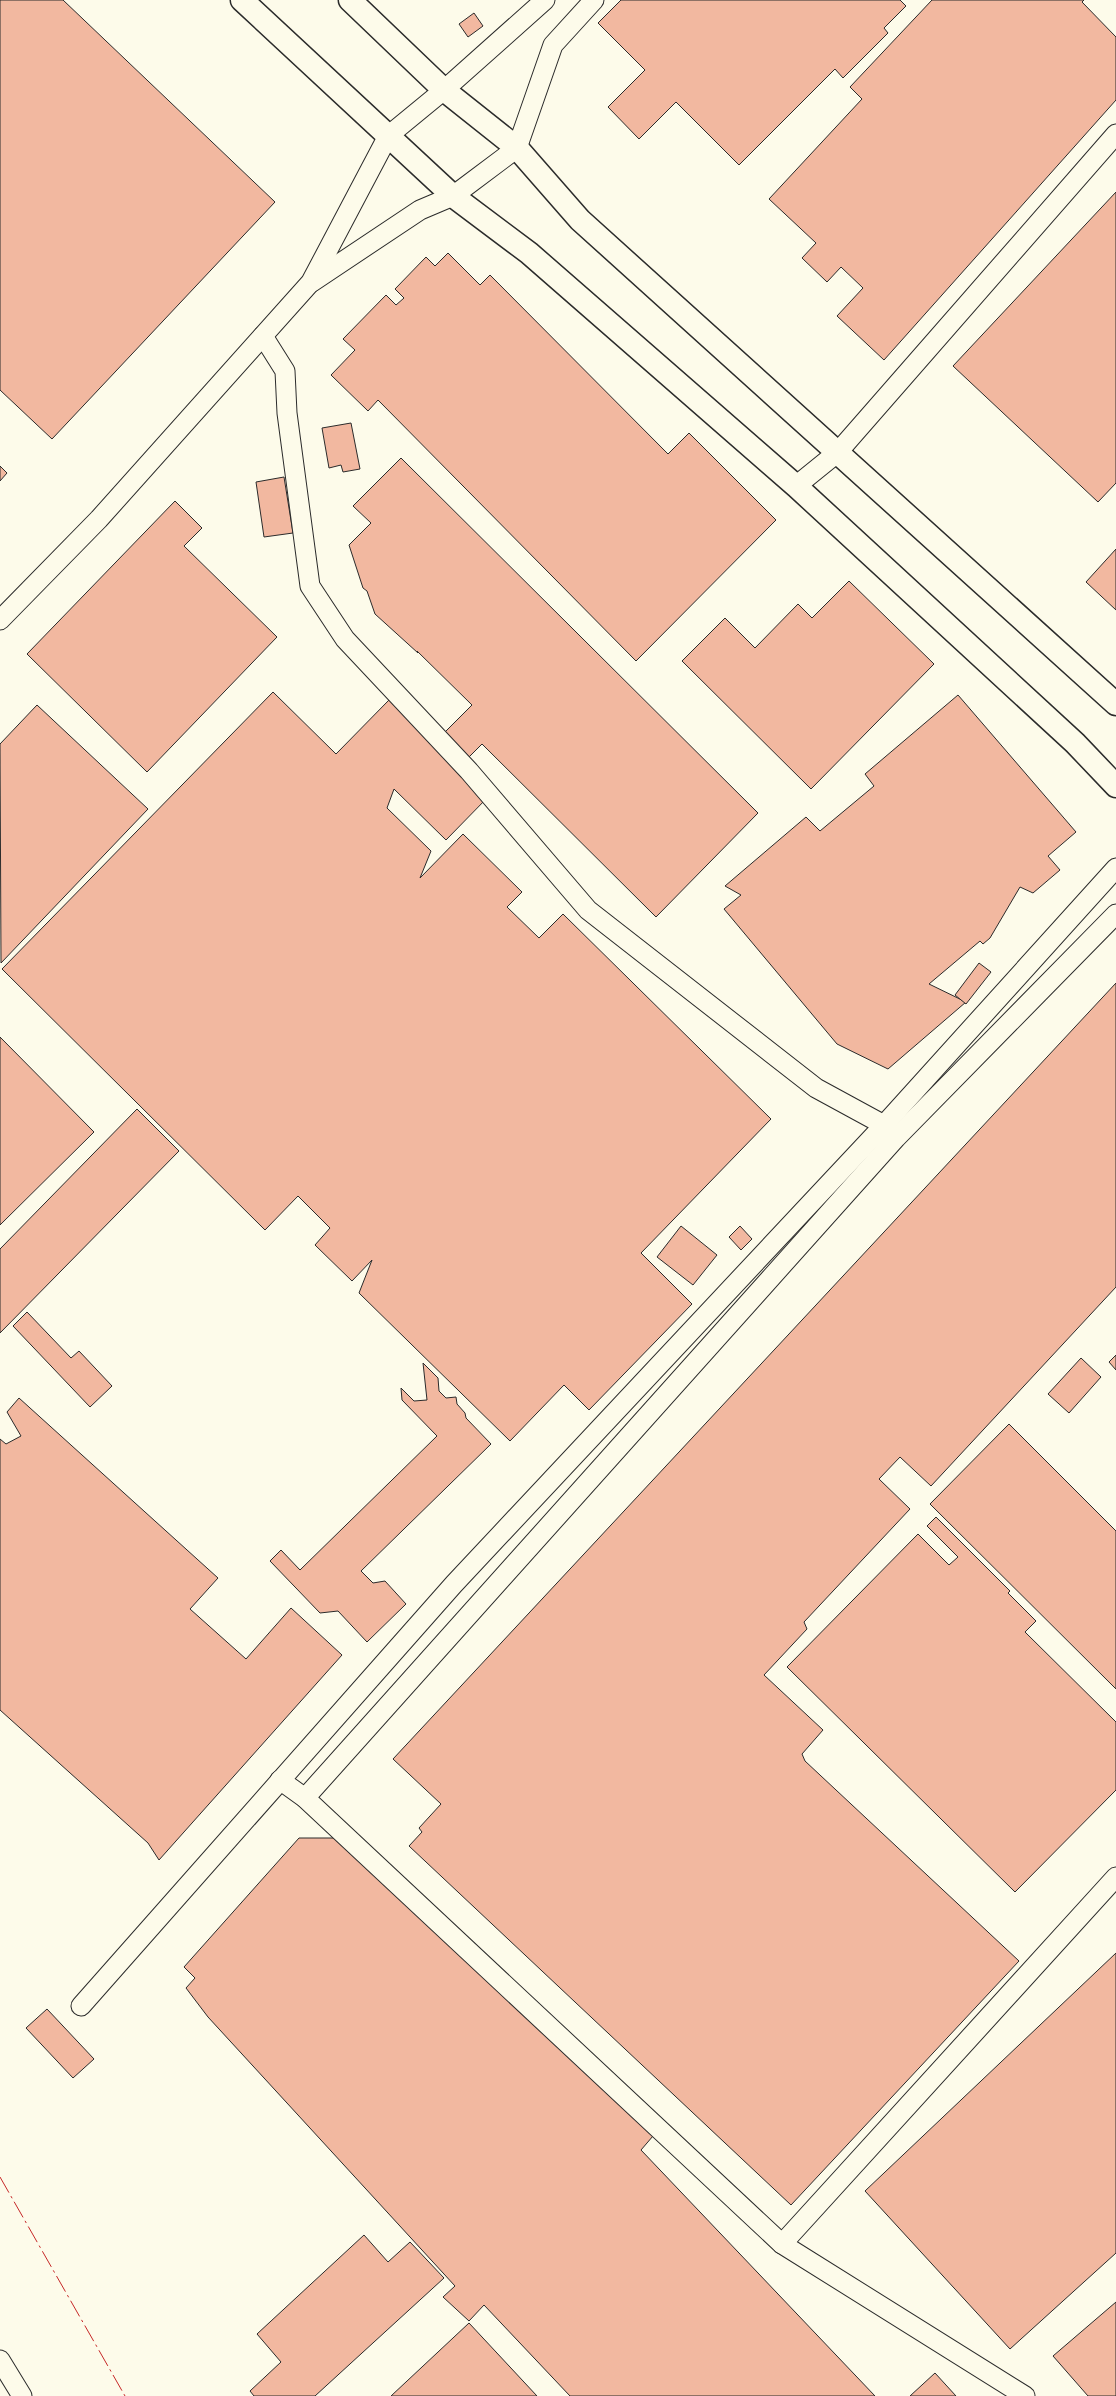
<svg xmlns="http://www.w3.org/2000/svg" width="1116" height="2396" font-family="'Work Sans',sans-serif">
  <rect width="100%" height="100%" fill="#fdfbea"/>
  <g fill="#f2b8a0" stroke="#2b2b2b">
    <path d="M0,0h63l212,202 -223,237 -52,-49z"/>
    <path d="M621,0h279l6,6 -22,22 4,5 -45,45 -8,-9 -96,96 -63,-63 -37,37 -31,-32 37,-37 -47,-47z"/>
    <path d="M932,0h152l-2,2 34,35v63l-232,260 -47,-44 26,-28 -22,-21 -14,15 -25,-24 14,-15 -47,-44 93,-100 -12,-12z"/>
    <path d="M474,13l9,13 -15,11 -9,-13z"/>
    <path d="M1116,192v291l-18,19 -145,-136z"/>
    <path d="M448,253l32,32 10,-10 178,179 21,-21 87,87 -140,141 -258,-261 -10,11 -37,-36 24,-25 -12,-11 43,-44 10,10 8,-7 -9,-9 31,-32 9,9z"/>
    <path d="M351,423l9,46 -17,3 -2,-7 -12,3 -7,-40z"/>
    <path d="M401,458l357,355 -102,104 -174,-173 -13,13 -24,-25 27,-27 -55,-54 1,2 -43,-39 -8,-23 -4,-3 -14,-43 22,-22 -18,-17z"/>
    <path d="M0,466l7,7 -7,8z"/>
    <path d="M284,477l9,56 -29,4 -8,-55z"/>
    <path d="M175,501l27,27 -18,18 93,91 -130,135 -120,-118z"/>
    <path d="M1116,549v61l-30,-28z"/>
    <path d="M849,581l85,83 -123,125 -129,-128 43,-43 30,30 43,-44 14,14z"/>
    <path d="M273,692l63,62 53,-54 99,97 -42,43 -52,-51 -7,19 44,43 -11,27 43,-44 59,58 -15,15 32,31 24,-24 208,205 -130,134 51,51 -103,106 -25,-25 -54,56 -151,-148 13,-33 -20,21 -37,-36 15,-17 -32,-32 -33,34 -263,-261z"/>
    <path d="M958,695l118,137 -28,24 12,14 -27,23 -13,-6 -30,51 -7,6 -3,-3 -51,43 37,18 -78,67 -51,-25 -113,-135 17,-14 -16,-9 81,-69 14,14 54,-45 -9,-12z"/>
    <path d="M37,705l111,104 -147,154 -1,-219z"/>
    <path d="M979,963l12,9 -25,32 -11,-9z"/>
    <path d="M1116,983v304l-185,199 -31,-29 -21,22 31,30 -106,113 3,7 -43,46 59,55 -21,24 3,7 214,200 -228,244 -382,-359 13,-14 -3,-4 22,-24 -48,-45z"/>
    <path d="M0,1037l94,95 -94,93z"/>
    <path d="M137,1109l42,42 -179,182v-84z"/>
    <path d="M681,1226l36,29 -24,30 -36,-28z"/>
    <path d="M740,1226l12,13 -11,11 -12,-13z"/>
    <path d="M27,1312l44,46 8,-7 33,35 -22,21 -77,-81z"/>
    <path d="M1116,1355v15l-7,-8z"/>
    <path d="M1081,1358l20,19 -32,36 -21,-19z"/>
    <path d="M423,1363l15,15 1,13 7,7 10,-1 1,7 8,9 1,5 25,26 -130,127 12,12 12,-2 21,23 -39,38 -29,-31 -18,2 -50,-52 11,-11 19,20 137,-134 -35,-36 -1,-12 13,13 13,-1z"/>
    <path d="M19,1398l199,180 -28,31 56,50 45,-51 51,47 -183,205 -11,-17 -148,-133v-271l6,5 15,-8 -14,-24z"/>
    <path d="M1009,1424l107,107v158l-186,-185z"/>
    <path d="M936,1517l74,74 -2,2 28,28 -11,11 91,90v68l-101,102 -228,-225 131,-133 31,31 9,-8 -31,-31z"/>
    <path d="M299,1838h37l317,298 -12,14 234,246h-305l-86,-91 -15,16 -26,-24 12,-11 -247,-269 -22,-29 9,-10 -11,-11z"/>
    <path d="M1116,1953v300l-106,96 -145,-158z"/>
    <path d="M47,2009l47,50 -21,19 -47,-50z"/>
    <path d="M364,2235l24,27 22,-20 34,36 -129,118h-61l-4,-5 31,-29 -24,-28z"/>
    <path d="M1116,2302v94h-28l-35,-40z"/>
    <path d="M469,2323l68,73h-146z"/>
    <path d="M935,2373l21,23h-46z"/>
  </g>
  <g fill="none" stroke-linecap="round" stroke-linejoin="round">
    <g stroke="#2b2b2b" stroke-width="21">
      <g id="minor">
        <path d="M312,282l108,-72 33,-14 64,-48 36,-103 41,-45"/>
        <path d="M263,336l22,35 2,42 23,173 35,53 124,132 119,139 228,178 68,37 8,9"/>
        <path d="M796,486l42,-34 278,-318"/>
        <path d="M0,620l99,-101 212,-237 77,-146 56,-46 101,-90"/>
        <path d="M280,1780l25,18 477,446 243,152"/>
        <path d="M305,1798l591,-660 220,-224"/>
        <path d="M81,2006l373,-422 430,-459 232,-257"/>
        <path d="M782,2244l334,-367"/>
        <path d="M0,2360l22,36"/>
      </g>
    </g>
    <g stroke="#2b2b2b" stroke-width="25">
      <g id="tertiary">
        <path d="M242,0l211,196 76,57 267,233 279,257 41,43"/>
        <path d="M350,0l94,90 73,58 63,72 536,484"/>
      </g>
    </g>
    <use href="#minor" stroke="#fdfbea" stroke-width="19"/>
    <use href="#tertiary" stroke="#fdfbea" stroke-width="22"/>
    <path stroke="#c62828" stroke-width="1" stroke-dasharray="18 4 2.5 4" stroke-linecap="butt" d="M0,2177l125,219"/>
  </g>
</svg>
